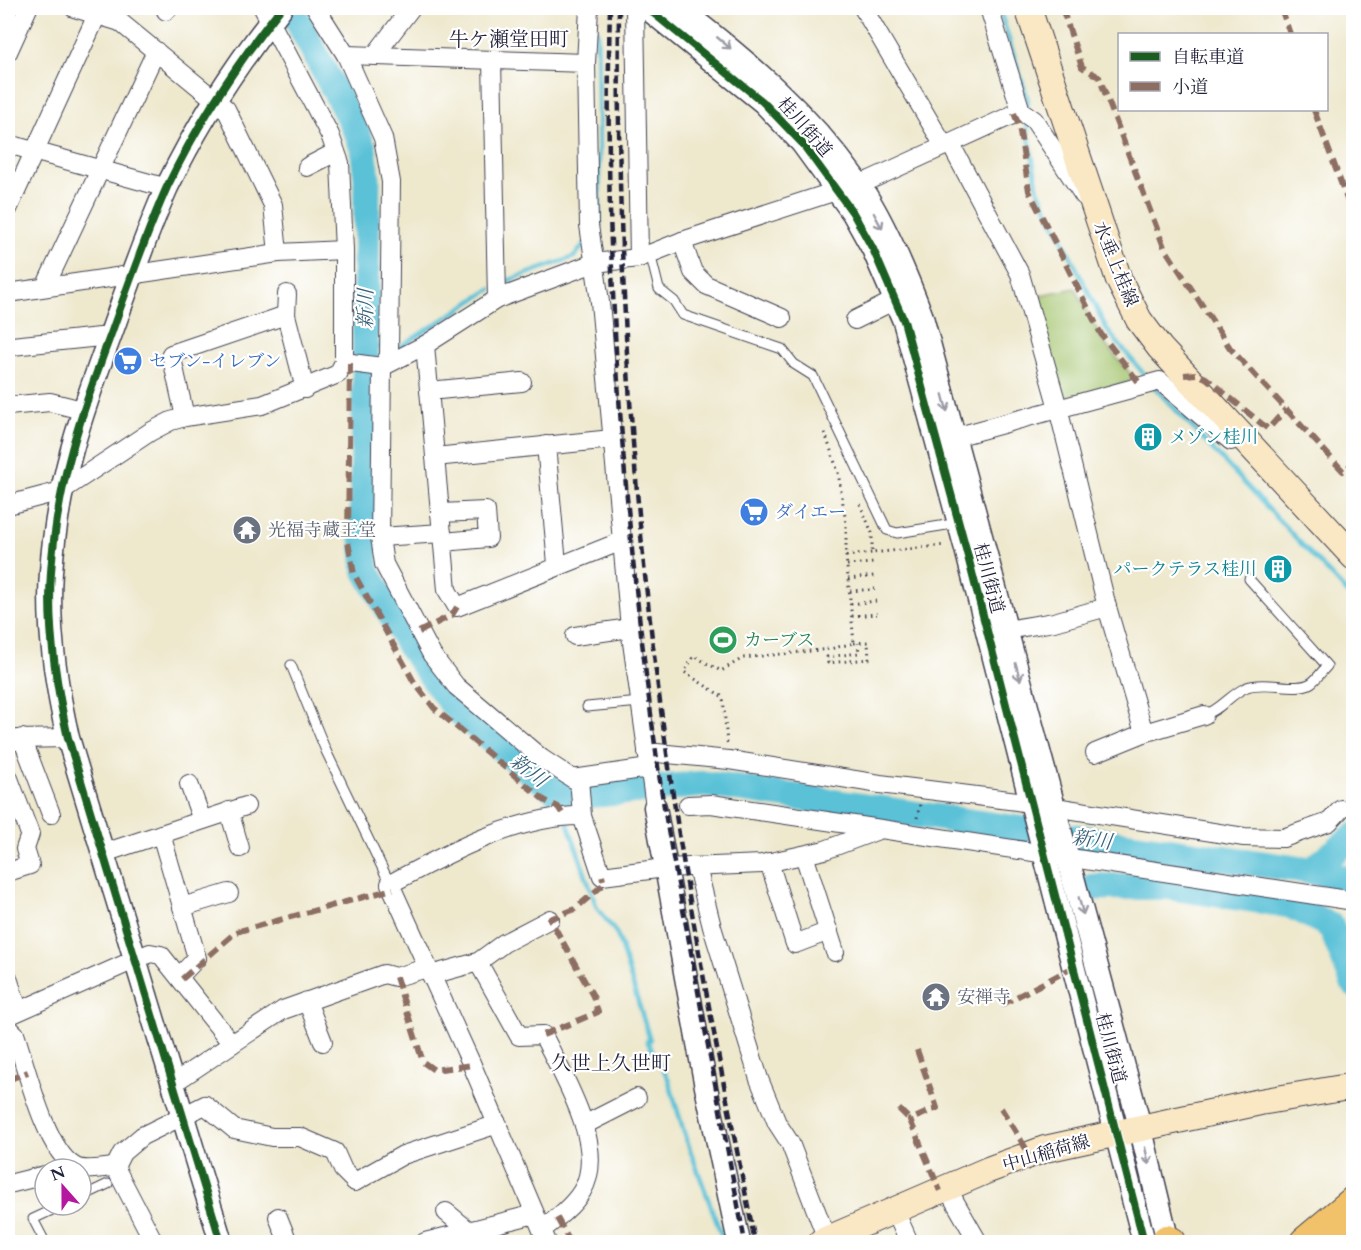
<svg xmlns="http://www.w3.org/2000/svg" width="1361" height="1250" font-family="Cardo,'Noto Serif JP',serif">
  <rect width="100%" height="100%" fill="#fff"/>
  <filter id="ink" filterUnits="userSpaceOnUse"><feTurbulence type="fractalNoise" baseFrequency=".0167" numOctaves="2"/><feDisplacementMap in="SourceGraphic" scale="12" xChannelSelector="R" yChannelSelector="G"/><feConvolveMatrix kernelMatrix="1 2 1 2 8 2 1 2 1" color-interpolation-filters="sRGB"/></filter>
  <filter id="wash" filterUnits="userSpaceOnUse"><feTurbulence type="fractalNoise" baseFrequency=".008" numOctaves="4" result="noise"/><feDisplacementMap in="SourceGraphic" scale="24" xChannelSelector="R" yChannelSelector="G"/><feGaussianBlur stdDeviation="1.35" result="paint"/><feColorMatrix in="noise" values="0 0 0 0 0 0 0 0 0 0 0 0 0 0 0 0 0 1.4 0 .05"/><feComposite in="paint" operator="in"/></filter>
  <g filter="url(#wash)">
    <rect width="100%" height="100%" fill="#eee8cd"/>
    <path fill="#a2c36b" stroke="#627253" stroke-width="1.5" d="M1075,288l29,55 27,31 2,7 -65,18 -9,-6 -25,-97z"/>
    <g fill="none" stroke-linecap="round" stroke-linejoin="round">
      <g stroke="#5ac1d7" stroke-width="4.5">
        <path d="M999,8l29,92 -1,8"/>
        <path d="M1026,119l12,71 69,140 41,49"/>
        <path d="M595,231l5,-6 -3,-194"/>
        <path d="M501,283l73,-26 12,-15"/>
        <path d="M365,346l20,1"/>
        <path d="M393,347h7l91,-58"/>
        <path d="M1155,388l199,212"/>
        <path d="M559,793l6,20"/>
        <path d="M567,821l30,87 20,26 33,106 -3,1 21,37 17,58 39,106"/>
      </g>
      <g stroke="#5ac1d7" stroke-width="27">
        <path d="M291,8l66,125 6,15 4,29 -2,238 -3,113 4,42 43,76 47,63 70,60 33,24 16,3 130,-12 606,87 43,9"/>
        <path d="M1311,871l43,-35"/>
        <path d="M1093,887l72,-1 125,19 41,21 23,58"/>
      </g>
    </g>
  </g>
  <g filter="url(#ink)">
    <g fill="none" stroke-linecap="round" stroke-linejoin="round">
      <g stroke="#414051" stroke-width="11">
        <g id="service">
          <path d="M650,253l9,36 15,12 9,14 99,34 12,15 19,12 74,154 10,3 62,-10"/>
          <path d="M291,665l35,86 64,133"/>
          <path d="M587,707l53,-5"/>
          <path d="M1204,715c17,-5 26,-21 43,-28 19,-7 50,5 64,-4 6,-4 11,-12 16,-17l-78,-87"/>
          <path d="M81,1197l27,-13"/>
          <path d="M45,1242l-12,-23 30,-14"/>
        </g>
      </g>
      <g stroke="#414051" stroke-width="20">
        <g id="minor">
          <path d="M74,8l46,14 106,87 47,96 5,48"/>
          <path d="M316,8l30,47 37,83 8,44 -2,174 -7,11 -2,170 4,27 48,91 24,31 85,72 32,21 76,-11"/>
          <path d="M589,8l-3,55 3,162 11,77 30,326 25,179"/>
          <path d="M635,8l4,250"/>
          <path d="M863,8l81,138"/>
          <path d="M989,8l32,103"/>
          <path d="M166,11l3,-3"/>
          <path d="M8,52l20,-44"/>
          <path d="M346,55l240,8"/>
          <path d="M375,55l36,-47"/>
          <path d="M492,60l5,239"/>
          <path d="M950,143l70,131 38,134 49,199 37,126 60,-18"/>
          <path d="M8,144l159,44"/>
          <path d="M307,167l29,-15"/>
          <path d="M8,209l89,-194"/>
          <path d="M682,241l11,31 13,13 76,33"/>
          <path d="M45,287l111,-236"/>
          <path d="M8,293l270,-40 66,-3"/>
          <path d="M286,315l1,-21"/>
          <path d="M855,320l40,-20"/>
          <path d="M425,345l22,245 10,17 165,-66"/>
          <path d="M12,346l98,-10"/>
          <path d="M344,362l38,5 43,-22 72,-46 97,-36 45,-5 43,-17 188,-61 151,-69 13,9 50,76"/>
          <path d="M429,391l93,-9"/>
          <path d="M8,406l42,-4 32,8"/>
          <path d="M185,417l-14,-63 115,-39 19,74"/>
          <path d="M944,440l216,-59 71,60"/>
          <path d="M546,445l11,119"/>
          <path d="M435,457l177,-18"/>
          <path d="M8,505l53,-14 89,-59 21,-11 14,-4 77,-12 76,-31 6,-12v-112l-4,-87 -10,-28 -67,-127"/>
          <path d="M440,513l46,-2 2,27 -45,4"/>
          <path d="M380,537l62,-4"/>
          <path d="M1006,630l48,-8 53,-15"/>
          <path d="M575,636l55,-8"/>
          <path d="M22,738l29,76"/>
          <path d="M8,744l10,-5 50,-1"/>
          <path d="M647,752l82,8 151,24 137,17 227,36 39,1 46,-16 12,-13"/>
          <path d="M1095,753l49,-20"/>
          <path d="M8,776l22,58 -5,15 5,16 -22,7"/>
          <path d="M579,778l3,38 20,60 63,-8 97,-4 63,-14 56,-21 473,72"/>
          <path d="M189,784l13,36"/>
          <path d="M688,805l23,-1 170,25"/>
          <path d="M229,811l11,37"/>
          <path d="M161,834l36,124 -17,18"/>
          <path d="M104,853l142,-47"/>
          <path d="M804,855l31,97"/>
          <path d="M769,862l26,82 34,-13"/>
          <path d="M697,867l15,60 47,152 18,44 13,20 37,96"/>
          <path d="M182,907l47,-14"/>
          <path d="M478,962l41,74 24,-1c20,41 65,113 39,156 -9,15 -26,28 -40,39"/>
          <path d="M431,975l47,-13 26,-19 46,-24"/>
          <path d="M8,978l10,31"/>
          <path d="M307,1001l16,41"/>
          <path d="M8,1016l142,-63 11,2 71,89"/>
          <path d="M8,1027l7,7c11,32 30,115 59,132 10,7 30,1 41,1l39,75"/>
          <path d="M175,1082l108,-72 101,-36 12,3 31,-9"/>
          <path d="M584,1125l53,-27"/>
          <path d="M115,1167l7,-14 20,-17 63,-31 29,24 38,8h28l35,15 8,18 12,12 48,-27 95,-31"/>
          <path d="M9,1184l36,-9"/>
          <path d="M947,1188l31,54"/>
          <path d="M895,1211l14,31"/>
          <path d="M446,1212l23,19"/>
          <path d="M278,1217l10,25"/>
          <path d="M425,1242l110,-28"/>
          <path d="M547,1242l-75,-177 -82,-181c56,-30 128,-69 192,-68"/>
        </g>
      </g>
      <g stroke="#414051" stroke-width="25">
        <g id="tertiary">
          <path d="M647,8l116,94 39,41 51,70 20,36 31,72 62,228 178,693"/>
          <path d="M678,8c67,51 129,104 179,174 25,35 50,94 65,135l219,813 27,112"/>
          <path d="M655,807l51,280 33,155"/>
          <path d="M221,1242l-153,-504c-12,-53 -21,-111 -17,-166 6,-90 30,-158 61,-241 17,-48 34,-97 55,-144 31,-64 70,-124 114,-179"/>
        </g>
      </g>
      <g stroke="#414051" stroke-width="28">
        <g id="secondary">
          <path d="M1028,8l91,272 20,40 21,28 194,209"/>
          <path d="M821,1242l167,-72 57,-21 215,-47 94,-16"/>
        </g>
      </g>
      <g stroke="#414051" stroke-width="32">
        <g id="trunk">
          <path d="M1167,1240l4,2"/>
          <path d="M1305,1242l49,-41"/>
          <path d="M1345,1242l9,-7"/>
        </g>
      </g>
      <g stroke="#414051" stroke-width="3" stroke-dasharray="1.5 4.5" stroke-linecap="butt">
        <path d="M860,504l12,29v20l74,-8"/>
        <path d="M846,556l26,-3"/>
        <path d="M847,565l26,-2"/>
        <path d="M848,579l26,-3"/>
        <path d="M850,591l25,-2"/>
        <path d="M851,604l25,-3"/>
        <path d="M852,616l25,-2"/>
        <path d="M854,643l14,-1 1,17 -41,4 -1,-6 32,-4 -1,-10"/>
        <path d="M727,743l-4,-46 -39,-25 10,-16 27,15 22,-13 87,-9 24,-6 -8,-87v-33l-8,-51 -14,-42"/>
        <path d="M917,818l3,-14"/>
      </g>
      <use href="#service" stroke="#fff" stroke-width="9"/>
      <use href="#minor" stroke="#fff" stroke-width="18"/>
      <use href="#tertiary" stroke="#fff" stroke-width="22"/>
      <use href="#secondary" stroke="#fae7c3" stroke-width="26"/>
      <use href="#trunk" stroke="#f2c26a" stroke-width="30"/>
      <g stroke="#22223b" stroke-width="4.5" stroke-dasharray="9 4.5" stroke-linecap="butt">
        <path d="M610,8c-7,258 14,517 50,773 8,54 19,107 29,160 18,101 37,201 56,301"/>
        <path d="M619,8c-3,258 14,517 52,773 22,154 54,308 84,461"/>
      </g>
      <g stroke="#8d6e63" stroke-width="6" stroke-dasharray="12 6" stroke-linecap="butt">
        <path d="M1062,8l20,59 17,10 65,170 66,101 113,123 11,-8"/>
        <path d="M1281,8l9,26"/>
        <path d="M1314,110l40,108"/>
        <path d="M1014,113l5,13 10,65 72,143 40,51"/>
        <path d="M350,363l-2,179 6,32 60,108 20,26 110,92 14,7 6,9"/>
        <path d="M1184,375l13,-1 9,4 62,51 18,-20"/>
        <path d="M419,632l33,-17 5,-8"/>
        <path d="M396,977l27,85 11,8 38,-5"/>
        <path d="M182,979l54,-47 157,-43"/>
        <path d="M1001,1005l73,-38"/>
        <path d="M543,1035l55,-23 -5,-16 -43,-77 25,-10 29,-25 -2,-8"/>
        <path d="M917,1050l20,58 -27,12 30,71"/>
        <path d="M8,1080l20,-8"/>
        <path d="M1001,1108l29,47"/>
        <path d="M899,1109l11,11"/>
        <path d="M557,1218l13,24"/>
      </g>
      <g stroke="#fff" stroke-width="11">
        <g id="cycleway">
          <path d="M647,8l116,94 39,41 51,70 20,36 31,72 62,228 178,693"/>
          <path d="M221,1242l-153,-504c-12,-53 -21,-111 -17,-166 6,-90 30,-158 61,-241 17,-48 34,-97 55,-144 31,-64 70,-124 114,-179"/>
        </g>
      </g>
      <use href="#cycleway" stroke="#1b5e20" stroke-width="8"/>
    </g>
    <defs><path id="oneway-shaft" d="M-6 0H5M1.5-3L5.5 0L1.5 3" fill="none" stroke-width="1.6" stroke-linecap="round" stroke-linejoin="round" transform="scale(1.5)"/></defs>
    <g stroke="#9c9ca7">
      <use href="#oneway-shaft" transform="translate(724 43) rotate(40)"/>
      <use href="#oneway-shaft" transform="translate(878 221) rotate(62)"/>
      <use href="#oneway-shaft" transform="translate(945 403) rotate(75)"/>
      <use href="#oneway-shaft" transform="translate(1018 672) rotate(75)"/>
      <use href="#oneway-shaft" transform="translate(1081 906) rotate(75)"/>
      <use href="#oneway-shaft" transform="translate(1147 1156) rotate(77)"/>
    </g>
  </g>
  <defs>
    <g id="supermarket-disc" transform="scale(1.5)"><circle r="9.5" fill="#3f7fe0" stroke="#fff"/><path d="M-6-5.5h2.5l.6 2H6L4.5 2H-2.5L-4.4-4H-6ZM-1.5 3.2a1.3 1.3 0 1 0 .1 0ZM3 3.2a1.3 1.3 0 1 0 .1 0Z" fill="#fff"/></g>
    <g id="building-disc" transform="scale(1.5)"><circle r="9.5" fill="#0f9aa8" stroke="#fff"/><path d="M-4-6H4V6H1V3H-1V6H-4ZM-2.5-4.3h1.7v1.8h-1.7ZM.8-4.3h1.7v1.8H.8ZM-2.5-1h1.7V.8h-1.7ZM.8-1h1.7V.8H.8Z" fill="#fff"/></g>
    <g id="temple-disc" transform="scale(1.5)"><circle r="9.5" fill="#6b7280" stroke="#fff"/><path d="M0-6L5-2H3V0L6.5 2.5H4V6H1.5V3h-3V6H-4V2.5H-6.5L-3 0V-2H-5Z" fill="#fff"/></g>
    <g id="stadium-disc" transform="scale(1.5)"><circle r="9.5" fill="#2e9e5b" stroke="#fff"/><path d="M0-5a6.5 5 0 1 0 0 10a6.5 5 0 1 0 0-10ZM-3.5-1.8h7v3.6h-7Z" fill="#fff"/></g>
  </defs>
  <g fill-rule="evenodd">
    <use href="#supermarket-disc" x="128" y="361"/>
    <use href="#building-disc" x="1148" y="437"/>
    <use href="#supermarket-disc" x="754" y="512"/>
    <use href="#temple-disc" x="247" y="530"/>
    <use href="#building-disc" x="1278" y="569"/>
    <use href="#stadium-disc" x="723" y="640"/>
    <use href="#temple-disc" x="936" y="997"/>
  </g>
  <g text-anchor="middle" stroke-width="4.5" stroke-linejoin="round" paint-order="stroke">
    <g font-size="18" fill="#22223b" stroke="#fff">
      <text transform="translate(805 127) rotate(49)" y="6">桂川街道</text>
      <text transform="translate(1116 264) rotate(68)" y="6">水垂上桂線</text>
      <text transform="translate(989 578) rotate(75)" y="6">桂川街道</text>
      <text transform="translate(1111 1048) rotate(75)" y="6">桂川街道</text>
      <text transform="translate(1046 1153) rotate(-16)" y="6">中山稲荷線</text>
    </g>
    <g font-size="18" fill="#366cbe" stroke="#fff" text-anchor="start">
      <text x="149" y="367">セブン-イレブン</text>
      <text x="775" y="518">ダイエー</text>
    </g>
    <g font-size="18" fill="#0d838f" stroke="#fff" text-anchor="start">
      <text x="1169" y="443">メゾン桂川</text>
      <text x="1257" y="575" text-anchor="end">パークテラス桂川</text>
    </g>
    <g font-size="18" fill="#5b616d" stroke="#fff" text-anchor="start">
      <text x="268" y="536">光福寺蔵王堂</text>
      <text x="957" y="1003">安禅寺</text>
    </g>
    <g font-size="18" fill="#27864d" stroke="#fff" text-anchor="start">
      <text x="744" y="646">カーブス</text>
    </g>
    <g font-size="20" fill="#22223b" stroke="#fff">
      <text x="509" y="46">牛ケ瀬堂田町</text>
      <text x="611" y="1070">久世上久世町</text>
    </g>
    <g font-size="20" font-style="italic" fill="#386279" stroke="#fff">
      <text transform="translate(365 309) rotate(-89)" y="7">新川</text>
      <text transform="translate(529 770) rotate(38)" y="7">新川</text>
      <text transform="translate(1092 839) rotate(8)" y="7">新川</text>
    </g>
  </g>
  <rect width="1361" height="1250" fill="none" stroke="#fff" stroke-width="30"/>
  <rect x="1118" y="33" width="210" height="78" fill="#ffffff" stroke="#a7a7b1" stroke-width="1.5"/>
  <rect x="1130" y="52" width="30" height="9" fill="#1b5e20" stroke="#a7a7b1" stroke-width="1.5"/>
  <text x="1172" y="63" font-size="18" fill="#22223b">自転車道</text>
  <rect x="1130" y="82" width="30" height="9" fill="#8d6e63" stroke="#a7a7b1" stroke-width="1.5"/>
  <text x="1172" y="93" font-size="18" fill="#22223b">小道</text>
  <g transform="translate(63 1187) rotate(339)"><circle r="28" fill="#ffffff" stroke="#a7a7b1" stroke-width="1.5"/>
  <path d="M0-4.5L10 22L0 15L-10 22Z" fill="#b5179e"/>
  <text y="-9" font-size="16" font-weight="bold" text-anchor="middle" fill="#22223b">N</text>
  </g>
</svg>
